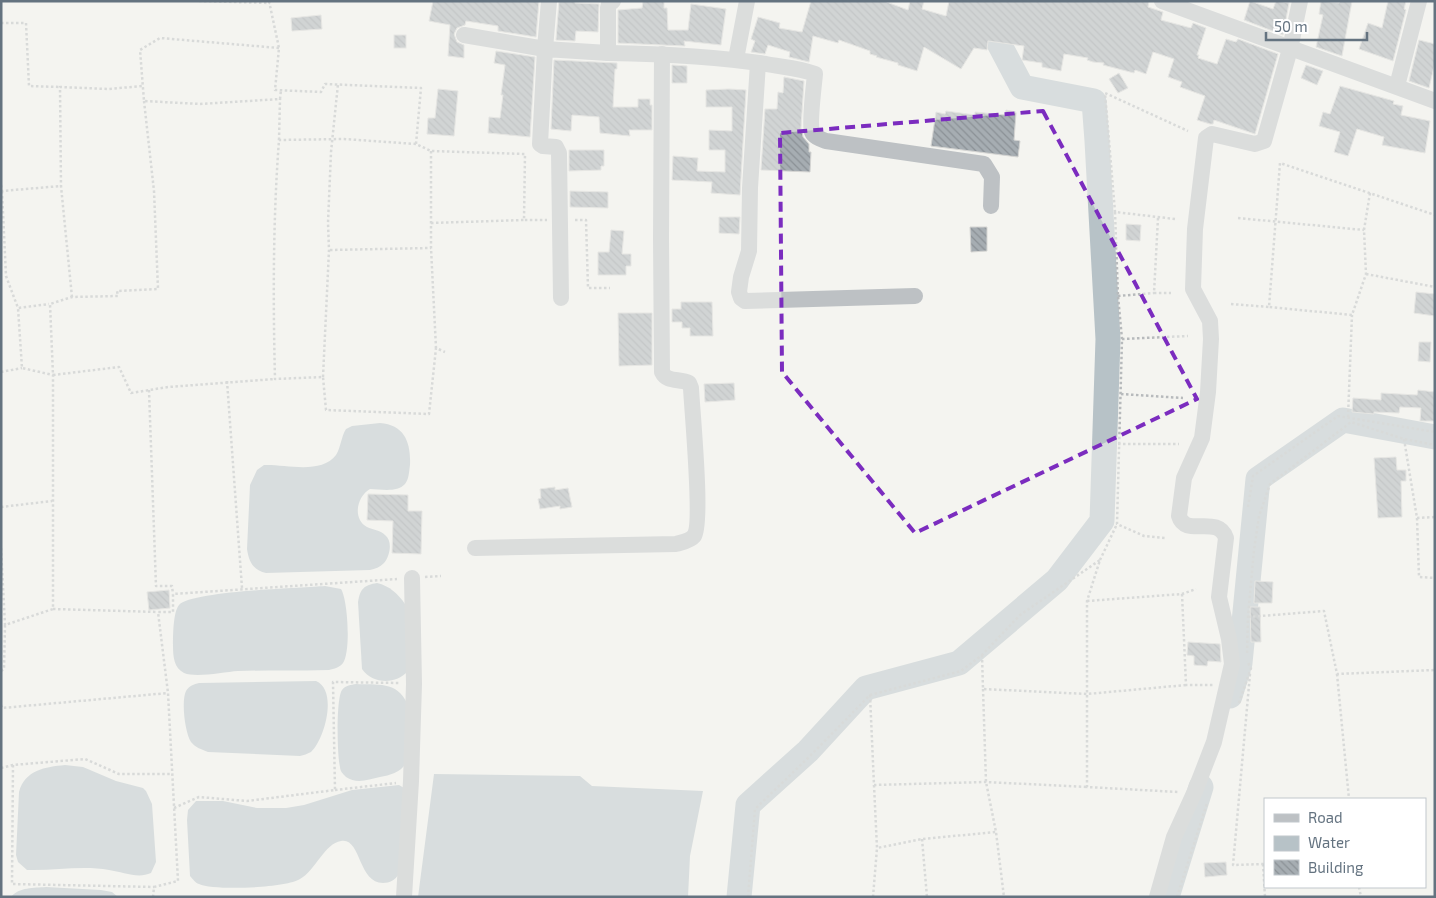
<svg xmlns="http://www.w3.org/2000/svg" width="1436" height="898" font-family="'Exo 2',sans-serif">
  <defs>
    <pattern id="building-back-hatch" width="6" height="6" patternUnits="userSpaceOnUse" patternTransform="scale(1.25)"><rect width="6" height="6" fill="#a6adb2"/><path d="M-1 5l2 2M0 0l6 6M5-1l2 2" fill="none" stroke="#8b9196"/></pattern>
  </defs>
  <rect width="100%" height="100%" fill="#f4f4f0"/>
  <g fill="#b7c2c7">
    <path d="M380,423c25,2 31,20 30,42 -1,7 -1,14 -5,19 -8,9 -25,5 -35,5 -13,7 -18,30 -3,38 6,3 13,3 18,8 8,6 5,21 -1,28 -4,4 -9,6 -14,7l-104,3c-13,-3 -17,-11 -19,-24l3,-64 7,-15 7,-5c21,-1 57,10 72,-10 5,-8 5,-18 10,-26l6,-3z"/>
    <path d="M377,583c13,3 21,11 28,21l3,67c-12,14 -36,13 -46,-2l-4,-67c2,-13 6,-17 19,-19z"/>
    <path d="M325,586l16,3c7,11 10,63 2,74 -3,4 -9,6 -14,7 -30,1 -61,0 -91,1 -14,1 -42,7 -54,2 -10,-5 -11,-16 -11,-27 0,-9 0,-34 6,-41 12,-14 122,-17 146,-19z"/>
    <path d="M316,681c22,9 9,58 -5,71 -4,2 -7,3 -11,4l-92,-4c-7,-3 -12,-4 -17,-10 -6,-9 -10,-41 -5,-51 3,-5 8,-7 13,-8z"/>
    <path d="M356,684c21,1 41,-3 51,19l-1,60c-6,10 -16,12 -26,14 -12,3 -24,7 -34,0 -3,-3 -6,-6 -6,-10 -3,-11 -4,-69 2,-77 4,-5 9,-5 14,-6z"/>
    <path d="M65,765l18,2 33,14 27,7 3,3 6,13 4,58 -5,11c-13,6 -28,-1 -42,-3 -27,-5 -54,1 -82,0l-9,-8 -2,-7 3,-63c6,-22 26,-25 46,-27z"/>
    <path d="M434,774l146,2 12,10 111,5 -13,65 -2,41h-270z"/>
    <path d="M399,785l5,3 -5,86c-4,6 -9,9 -16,9 -25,0 -22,-46 -42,-42 -16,2 -26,30 -41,38 -14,9 -86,12 -101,5 -4,-1 -6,-5 -9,-8l-3,-56 1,-10 8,-9h27l34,7h29l18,-3 48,-15z"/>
    <path d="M46,887l55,3 11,2 6,5h-107c8,-10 23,-9 35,-10z"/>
  </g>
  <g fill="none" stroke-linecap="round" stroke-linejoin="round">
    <g stroke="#b7c2c7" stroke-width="25">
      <path d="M1230,696l10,-33 18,-184 85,-59 92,17"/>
      <path d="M739,897l9,-92 60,-54 58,-63 93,-25 98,-83 45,-59 6,-182 -11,-198 -3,-40 -72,-14 -28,-53 2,-24"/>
      <path d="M1167,897l34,-110"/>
    </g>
  </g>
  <g fill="url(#building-back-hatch)" stroke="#d5d5d3">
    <path d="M433,1h106l-3,36 -38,-6v-5l-32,-5 -1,4 -8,3 -3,6 3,8 7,3v13l-16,-2 2,-31 -21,-4z"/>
    <path d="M559,1h16v2l24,1 -1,28 -22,-1 -1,10 -19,-1z"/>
    <path d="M643,1h21v7h3l1,22h20l3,-26 35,5 -5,36 -37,-4 1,5 -67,-3v-33l24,-2z"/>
    <path d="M811,1h73l24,9 2,-9h14l-2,8 24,7 3,-15h200l-1,6 15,5 -2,8 30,8 2,-5 13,5 -9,27h2l-1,3 19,6 9,-25 10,3 2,-3 40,15 -23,80 -41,-14 -1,4h-3l-13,-4 8,-24 -25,-9 2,-5 -14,-5 6,-18 -21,-7 -7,22 -11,-4 -1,3 -31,-8 1,-2 -11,-1 -6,-2 1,-2 -24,-4 -3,17 -19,-4v-4l-20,-3 2,-14 -36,-5 -1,9 -13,-2 -13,21 -37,-22 -7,24 -19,-6v-2l-22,-6 1,-1 -7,-2v-3l-31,-11 -1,3 -25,-7 -4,26 -20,-5 1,-5 -22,-7 -3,9 -14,-2 4,-11 -4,-2 7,-22 22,6 -1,5 23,4z"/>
    <path d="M1250,1l23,8 3,-8 13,2 -6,32 -39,-15z"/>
    <path d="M1321,1l18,2 1,-2h12l-10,55 -26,-9 7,-32 -4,-1z"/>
    <path d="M1388,1h18l-2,8 2,1 -13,51 -34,-12 9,-26 14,5z"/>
    <path d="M321,15l1,14 -30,2 -1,-13z"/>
    <rect x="394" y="35" width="12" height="13"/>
    <path d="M1419,40l16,4v18l-6,26 -20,-7z"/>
    <path d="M496,51l39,6 -5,80 -42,-4 1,-16 11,1 3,-23h-2l4,-30 -11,-2z"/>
    <path d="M554,60l63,3v6h-2l-2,38h25v-8h12v6h2v25h-23l1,6 -30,-3 -1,-16 -27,-2 -1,16 -20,-2z"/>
    <path d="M672,65l15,1v17h-15z"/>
    <path d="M1306,65l17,6 -6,14 -16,-7z"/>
    <path d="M1119,73l9,15 -10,5 -9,-14z"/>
    <path d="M784,77l20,4 -3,47 2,9 6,7v8h2l-1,20 -49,-2 4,-61h12l1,-17 5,1z"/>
    <path d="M1340,86l54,15 -1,3 10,2 -2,9 29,6 -5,32 -43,-8 2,-8 -27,-8 -9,27 -14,-4 6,-20 -21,-6 4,-14 7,2z"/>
    <path d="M438,89l20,2 -4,45 -27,-2 1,-16h7z"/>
    <path d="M729,89l17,1 -6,105 -29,-2 1,-11 -40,-2 1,-24 25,2 -1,13 28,1v-22h-16v-20l23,1v-24h-26v-17z"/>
    <path d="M1006,110l10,2 -2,28 6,1 -2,16 -87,-11 5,-34 9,2 1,-3 29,4v-3l30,3z"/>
    <path d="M569,150h35v16h-3v4l-32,1z"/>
    <path d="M570,191l38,1v16l-38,-1z"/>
    <path d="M719,217h21l-1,17 -20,-1z"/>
    <path d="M1126,224l15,1 -1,16 -14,-1z"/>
    <path d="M970,227h17v24l-16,1z"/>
    <path d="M611,230l13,1 -2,23h9v12h-5v9h-28v-23h11z"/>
    <path d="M1416,292l19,2v22l-21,-3z"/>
    <path d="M681,302h31l1,34h-23v-8h-8v-6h-10v-13h9z"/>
    <path d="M618,313h34v52l-33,1z"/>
    <path d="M1419,342h12l-1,20 -12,-1z"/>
    <path d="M734,383l1,17 -30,2 -1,-18z"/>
    <path d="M1418,390l17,2v29h-15l1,-13 -21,-1 -1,6 -25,-1v2l-22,-2 1,-14 28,2v-7l36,2z"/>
    <path d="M1396,457l1,13h9v11h-5l1,36 -24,1 -4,-60z"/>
    <path d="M555,487v3l13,-2 4,19 -12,2v-3l-20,3 -2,-10 3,-1 -1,-9z"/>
    <path d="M368,494l40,1v16h14l-1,43 -29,-1 1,-32 -26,-1z"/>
    <path d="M1255,581l18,1 -1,21h-18z"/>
    <path d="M169,590l1,18 -21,2 -2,-18z"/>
    <path d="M1250,607h10l1,35h-10z"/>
    <path d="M1188,642l32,2 1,18 -13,-1 -1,5 -13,-1v-9l-7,-1z"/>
    <path d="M1226,862l1,13 -22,2 -1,-14z"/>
  </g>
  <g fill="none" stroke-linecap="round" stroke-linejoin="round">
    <g stroke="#b7babc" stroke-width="2.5" stroke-dasharray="2.5 2.5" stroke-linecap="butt">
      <path d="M199,1l71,2"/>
      <path d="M269,1l10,47 -4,42 46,2 4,-8 96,4 -5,56 15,7 94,3 -1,66h23"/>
      <path d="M1,23h25l3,63 31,1"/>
      <path d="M279,48l-119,-10 -20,12 4,51 56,3 80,-5 1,-9"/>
      <path d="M144,101l10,90 4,98 -41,2 1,5 -46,1 -22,7 3,71 66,-8 12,26 37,-6 107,-8"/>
      <path d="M279,140l1,-41"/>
      <path d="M416,144l-72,-5 -65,1c-6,79 -6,159 -4,239l48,-2 3,33 103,4 7,-66 9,4"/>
      <path d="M431,151v97l5,100"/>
      <path d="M1,185l1,6 59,-5"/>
      <path d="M2,191l4,85 12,32 31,-4"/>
      <path d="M1370,193l-6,37 2,44 -14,41 -83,-8 11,-144 155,52"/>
      <path d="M1115,212l3,84 4,43 -5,185 27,12 21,2"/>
      <path d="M1158,218l-4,75h17"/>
      <path d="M1238,218l126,12"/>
      <path d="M1175,219l-60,-7 -10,-119 83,38"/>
      <path d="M575,220h11l2,68h22"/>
      <path d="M431,223l93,-3"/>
      <path d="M330,250l101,-2"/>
      <path d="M1366,274l69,13"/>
      <path d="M1118,296l36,-3"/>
      <path d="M72,297l-11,-111 -1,-99 48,2 35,-3"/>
      <path d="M1231,304l38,3"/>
      <path d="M1122,339l66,-3"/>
      <path d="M1,372l21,-4"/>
      <path d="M323,377l6,-127 -1,-27 3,-71 7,-68"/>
      <path d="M227,381l15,207"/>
      <path d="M149,390l7,196h16l1,8"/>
      <path d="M1121,394l62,4"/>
      <path d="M1348,417l4,-102"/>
      <path d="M1404,439l13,79 2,59 16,1"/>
      <path d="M1118,444h61"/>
      <path d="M1,507l51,-6"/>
      <path d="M1248,507l5,-31 85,-60 97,16"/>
      <path d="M1417,518l18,-1"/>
      <path d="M1,548l4,77 48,-16v-234l-31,-7 -4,-60"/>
      <path d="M1100,560l17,-36"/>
      <path d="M425,577l16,-1"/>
      <path d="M1182,594l4,91h27"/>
      <path d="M1087,601l95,-7 14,-5"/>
      <path d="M53,609l105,3"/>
      <path d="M1248,617l76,-6 13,63 98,-4"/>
      <path d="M1247,653l1,-36 6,-67 5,-34 11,-32 81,-62 53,17 31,6"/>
      <path d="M982,655l1,34 104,5 99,-9"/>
      <path d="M1,671l3,-2 1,-44"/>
      <path d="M1250,674l-17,191 32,-1"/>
      <path d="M1337,674l12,125"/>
      <path d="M983,689l3,93 10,50 8,65"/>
      <path d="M870,695l4,90 112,-3 101,5"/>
      <path d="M1239,703l12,-35 -4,-7"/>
      <path d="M1,705l1,3 166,-15"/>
      <path d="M13,765l-1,119 142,3"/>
      <path d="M1,768l12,-3 72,-6 34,15h53"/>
      <path d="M874,785l3,63 45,-9 74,-7"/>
      <path d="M335,790l61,-7"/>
      <path d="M174,808l25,-11 48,4 88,-11 -2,-108 67,1"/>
      <path d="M922,839l5,58"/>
      <path d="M1263,864l2,33"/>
      <path d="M1359,887l2,10"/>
      <path d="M153,897l1,-10 24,-6 -10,-188 -10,-81h15v-18l224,-15"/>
      <path d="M748,897l7,-88 54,-52 61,-62 91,-24 21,-16 38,-40 80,-55 -13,41v186l91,5"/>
      <path d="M873,897l4,-49"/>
      <path d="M1177,897l30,-94"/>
    </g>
    <g stroke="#bdc1c4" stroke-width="16">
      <path d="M1162,1l273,100"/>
      <path d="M464,35l81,14 4,-48"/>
      <path d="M608,53c53,1 105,3 158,11 16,3 34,4 49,10 -1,11 -6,49 -3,58 2,5 9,7 14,9l158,23 8,13 -1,29"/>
      <path d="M736,59l11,-58"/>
      <path d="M758,63l-8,125 -1,63 -8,26 -2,15 2,6 4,3 170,-5"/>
      <path d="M1397,86l22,-85"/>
      <path d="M561,298l-2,-145 -3,-6 -13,-1 -3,-2 5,-95 63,4v-45l1,-4 4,-3"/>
      <path d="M475,548l201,-4c6,-2 14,-3 18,-8 9,-12 -2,-126 -3,-148l-2,-5c-9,-5 -22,0 -27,-11l-1,-134 1,-184"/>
      <path d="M404,897l7,-116 3,-97 -2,-106"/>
      <path d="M1157,897l17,-60 21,-46 19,-49 18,-78 -3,-25 -10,-42 7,-59c-8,-24 -41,0 -47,-22l5,-38 18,-40 6,-46 3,-53 -1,-18 -17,-32 2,-60 11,-91 6,-4 43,10 9,-3 26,-92 10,-48"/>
    </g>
  </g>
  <path d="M0 0H1436V898H0ZM1043,111l154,288 -282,134 -133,-161 -2,-239z" fill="#f4f4f0" fill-opacity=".55" fill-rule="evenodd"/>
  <path fill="none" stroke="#7b2cbf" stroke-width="4" stroke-dasharray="10 6" stroke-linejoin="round" d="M1043,111l154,288 -282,134 -133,-161 -2,-239z"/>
  <rect width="1436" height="898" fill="none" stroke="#647380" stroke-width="5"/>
  <rect x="1264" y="798" width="162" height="90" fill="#ffffff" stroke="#c1c7cc"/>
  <rect x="1274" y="814" width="25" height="8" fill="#bdc1c4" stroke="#c1c7cc"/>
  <text x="1308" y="823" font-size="15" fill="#647380">Road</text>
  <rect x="1274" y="836" width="25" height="15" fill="#b7c2c7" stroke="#c1c7cc"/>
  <text x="1308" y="848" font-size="15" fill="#647380">Water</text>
  <rect x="1274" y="860" width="25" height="15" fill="url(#building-back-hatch)" stroke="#c1c7cc"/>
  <text x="1308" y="873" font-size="15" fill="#647380">Building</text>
  <path d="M1266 32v8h101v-8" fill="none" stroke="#647380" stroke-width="2.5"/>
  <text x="1274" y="32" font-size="15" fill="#647380" stroke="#ffffff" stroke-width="4" paint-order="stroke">50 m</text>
</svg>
